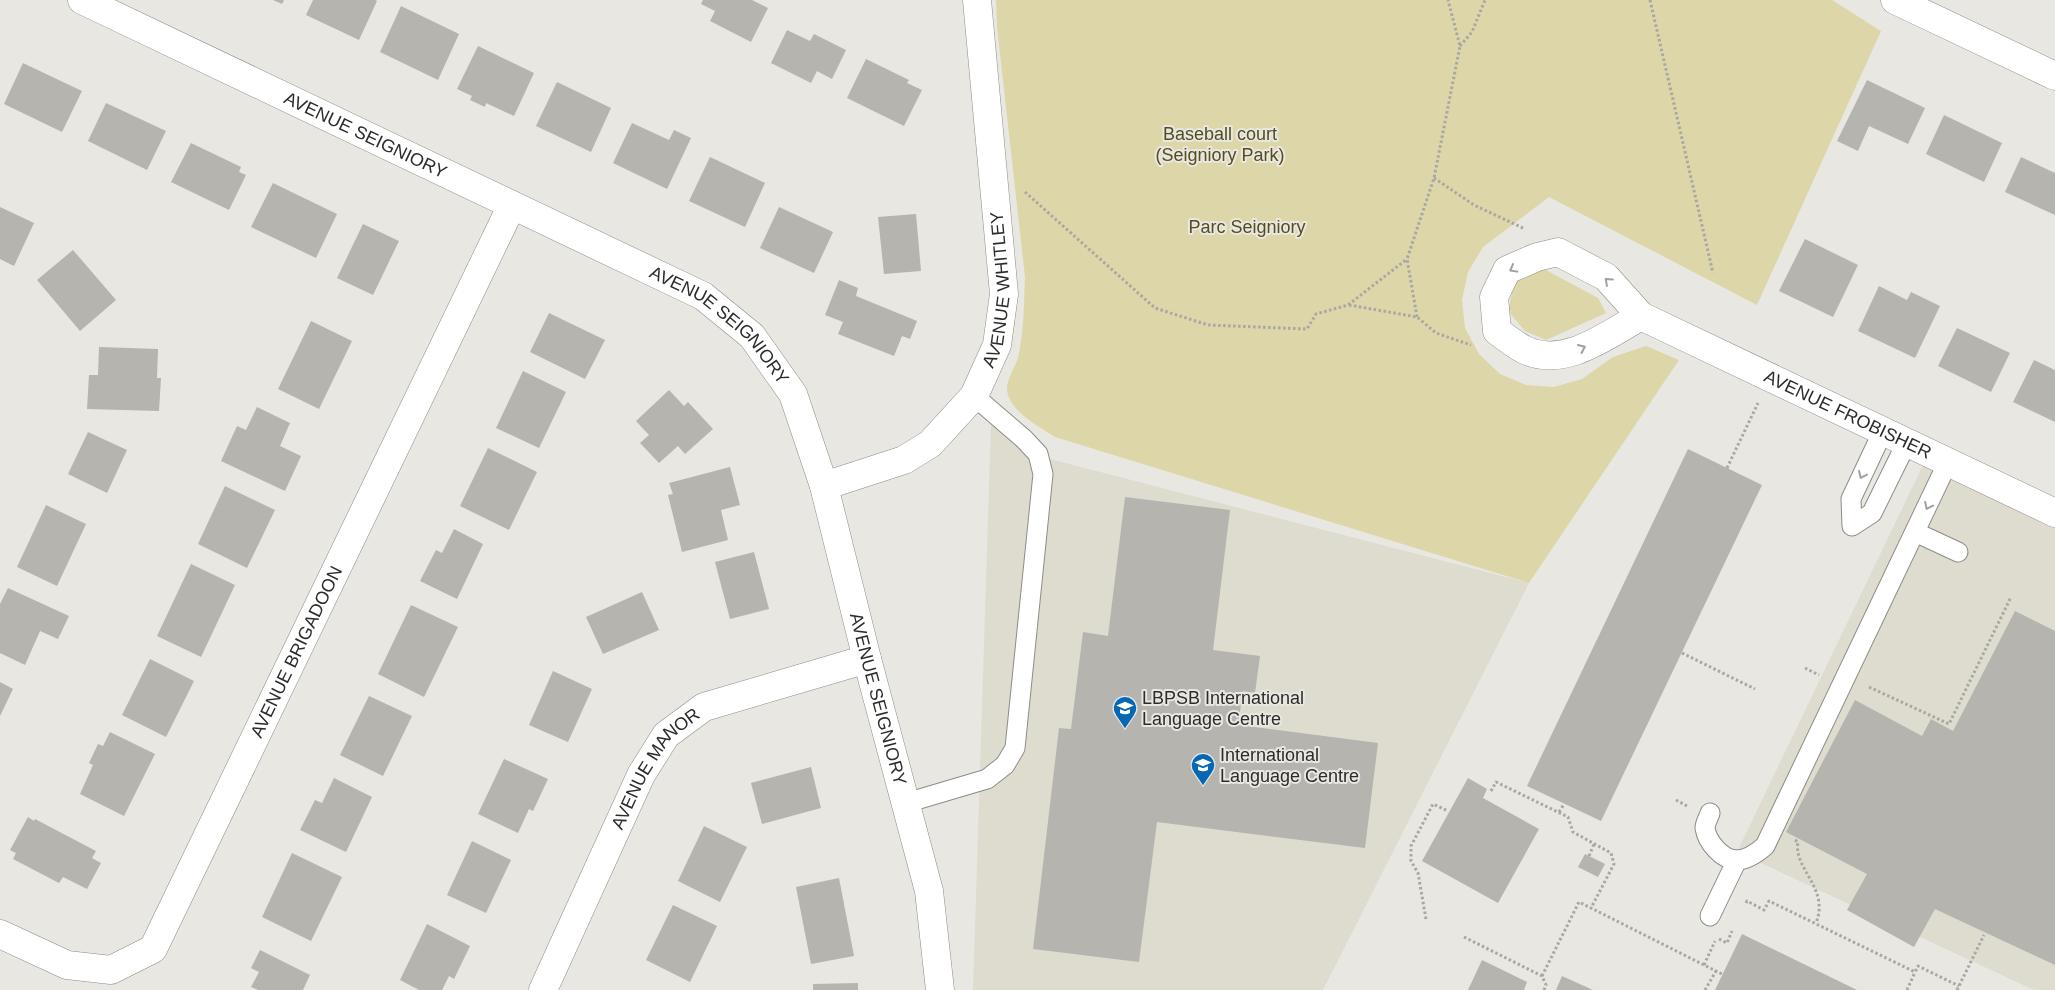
<svg xmlns="http://www.w3.org/2000/svg" width="2055" height="990" font-family="Arial,sans-serif">
  <rect width="100%" height="100%" fill="#e8e7e2"/>
  <g fill="#dedccf">
    <path d="M991,424l59,35 479,124 -206,407h-350z"/>
    <path d="M1924,463l131,59v468h-21l-297,-138z"/>
  </g>
  <g fill="#ddd6a9">
    <path d="M996,0h836l49,31 -124,274 -208,-108 -66,50 -15,25 -6,28 3,28 14,26 21,20 26,11 28,2 28,-8 31,-22 33,-11 33,14 -150,223 -474,-146c-15,-10 -46,-26 -48,-47 -1,-9 8,-23 11,-32 6,-26 6,-55 7,-81l-28,-250z"/>
    <path d="M1544,269l54,29 8,15 -60,27 -21,-9 -17,-20 7,-30z"/>
  </g>
  <g fill="#b5b4af">
    <path d="M273,0h11l-2,4z"/>
    <path d="M313,0h62l2,1 -18,39 -53,-25z"/>
    <path d="M703,0h49l16,8 -17,34 -41,-21 5,-10 -14,-7z"/>
    <path d="M401,6l58,28 -21,46 -58,-28z"/>
    <path d="M787,30l23,11 4,-7 32,16 -14,29 -15,-8 -6,12 -40,-20z"/>
    <path d="M478,46l56,27 -20,43 -28,-13 -1,4 -15,-7 2,-4 -15,-7z"/>
    <path d="M866,59l43,21 -2,3 15,7 -18,36 -57,-28z"/>
    <path d="M23,63l59,28 -20,41 -58,-28z"/>
    <path d="M1867,80l58,28 -17,36 -39,-18 -11,25 -21,-10z"/>
    <path d="M557,82l54,26 -20,44 -55,-26z"/>
    <path d="M106,103l60,28 -19,39 -59,-29z"/>
    <path d="M1944,115l58,28 -18,39 -58,-28z"/>
    <path d="M632,123l37,17 5,-10 17,8 -24,51 -54,-26z"/>
    <path d="M191,143l50,24 -2,5 7,3 -17,35 -58,-28z"/>
    <path d="M710,157l55,26 -20,44 -56,-26z"/>
    <path d="M2021,157l34,16v42l-50,-23z"/>
    <path d="M273,183l64,31 -21,44 -65,-31z"/>
    <path d="M0,207l34,16 -20,43 -14,-7z"/>
    <path d="M779,207l54,25 -19,41 -54,-25z"/>
    <path d="M916,214l5,57 -37,3 -6,-57z"/>
    <path d="M363,224l36,17 -26,54 -36,-17z"/>
    <path d="M1805,239l53,26 -25,52 -54,-26z"/>
    <path d="M73,250l43,50 -36,31 -43,-51z"/>
    <path d="M839,280l19,8 -2,8 61,25 -7,18 -8,-3 -8,20 -56,-22 5,-12 -18,-7z"/>
    <path d="M1879,286l28,14 4,-8 29,14 -25,52 -57,-27z"/>
    <path d="M549,313l56,27 -20,39 -55,-27z"/>
    <path d="M311,321l41,20 -33,68 -41,-20z"/>
    <path d="M1957,328l53,25 -19,39 -53,-26z"/>
    <path d="M99,347l59,2 -1,29h4l-2,33 -72,-2 2,-34h9z"/>
    <path d="M2034,360l21,10v52l-42,-20z"/>
    <path d="M523,371l43,21 -27,56 -43,-20z"/>
    <path d="M669,390l15,16 4,-4 25,27 -28,25 -7,-8 -19,17 -19,-20 9,-8 -13,-14z"/>
    <path d="M257,407l33,16 -10,23 21,10 -16,35 -64,-30 16,-35 9,4z"/>
    <path d="M88,432l39,18 -20,43 -39,-19z"/>
    <path d="M488,448l49,24 -28,58 -49,-24z"/>
    <path d="M1688,449l74,36 -161,336 -74,-35z"/>
    <path d="M730,467l10,38 -19,5 7,30 -46,12 -14,-57 5,-1 -4,-11z"/>
    <path d="M225,486l50,24 -28,58 -49,-24z"/>
    <path d="M1125,497l105,13 -17,140 47,6 -5,37 -12,-2 -5,34 140,18 -13,105 -208,-26 -18,140 -106,-13 26,-221 12,1 12,-97 25,4z"/>
    <path d="M46,505l40,19 -29,62 -40,-19z"/>
    <path d="M454,529l29,15 -26,55 -37,-18 16,-31 6,3z"/>
    <path d="M754,552l15,57 -39,10 -15,-57z"/>
    <path d="M191,564l44,21 -34,72 -44,-21z"/>
    <path d="M8,588l61,28 -11,23 -18,-8 -15,34 -25,-12v-49z"/>
    <path d="M642,592l17,38 -56,24 -17,-37z"/>
    <path d="M411,605l47,22 -34,70 -46,-23z"/>
    <path d="M2015,611l40,20v334l-120,-56 -21,38 -67,-37 20,-36 -81,-42 69,-132 67,36 9,-17 22,12z"/>
    <path d="M150,659l44,22 -28,56 -44,-22z"/>
    <path d="M553,671l39,18 -24,53 -39,-17z"/>
    <path d="M0,682l13,7 -13,27z"/>
    <path d="M369,696l43,20 -29,60 -43,-21z"/>
    <path d="M110,732l45,22 -31,62 -44,-22 13,-29 -4,-2 9,-19 5,2z"/>
    <path d="M504,759l44,20 -15,32 -4,-2 -11,24 -40,-19z"/>
    <path d="M811,767l10,41 -59,16 -11,-41z"/>
    <path d="M334,778l38,19 -26,55 -46,-22 15,-30 7,3z"/>
    <path d="M1468,778l19,11 -4,9 56,31 -41,74 -76,-42z"/>
    <path d="M28,817l6,4 1,-2 61,32 -4,7 9,5 -14,26 -24,-12 -4,6 -46,-24 3,-6 -6,-3z"/>
    <path d="M704,826l43,21 -27,55 -42,-21z"/>
    <path d="M472,841l39,19 -25,53 -39,-18z"/>
    <path d="M292,853l50,24 -31,64 -49,-24z"/>
    <path d="M1585,854l20,10 -7,13 -20,-10z"/>
    <path d="M839,878l15,78 -43,8 -15,-77z"/>
    <path d="M673,905l44,21 -27,56 -44,-22z"/>
    <path d="M427,924l43,22 -16,33 -5,-3 -7,14h-23l-19,-10z"/>
    <path d="M1742,934l115,56h-142z"/>
    <path d="M260,950l50,25 -7,15h-45l-7,-3 8,-15 -8,-4z"/>
    <path d="M1482,960l45,22 -3,8h-56z"/>
    <path d="M1562,976l31,14h-37z"/>
    <path d="M858,983v7h-45v-6z"/>
  </g>
  <g fill="none" stroke-linecap="round" stroke-linejoin="round">
    <g stroke="#8d8c87" stroke-width="21">
      <g id="service">
        <path d="M1883,431l-32,68 1,27 20,-13 35,-71"/>
        <path d="M1915,532l43,20"/>
        <path d="M906,803l81,-24 18,-14 10,-17 28,-274 -5,-20 -14,-15 -50,-43"/>
        <path d="M1710,813c-1,4 -5,10 -5,15 2,14 17,32 32,32 11,0 21,-8 28,-14l183,-384"/>
        <path d="M1710,916l27,-56"/>
      </g>
    </g>
    <g stroke="#8d8c87" stroke-width="29">
      <g id="minor">
        <path id="s1" d="M82,0l621,296 49,40 41,58 31,92 43,173 62,232 11,99"/>
        <path d="M1895,0l160,76"/>
        <path id="s2" d="M1641,316c-34,19 -78,54 -118,33 -9,-5 -18,-12 -26,-18l-3,-34 13,-27 30,-13 21,-5 48,25 35,39 414,197"/>
        <path id="s3" d="M824,486l80,-26 26,-16 44,-48 23,-51 7,-51 -27,-294"/>
        <path id="s4" d="M0,934l67,31 44,5 42,-21 359,-744"/>
        <path id="s5" d="M543,990l98,-215 25,-40 38,-28 163,-48"/>
      </g>
    </g>
    <g stroke="#a8a7a3" stroke-width="3" stroke-dasharray="2.5 2.5" stroke-linecap="butt">
      <path d="M1650,0l63,273"/>
      <path d="M1460,46l12,-14 13,-32"/>
      <path d="M1434,178l40,27 51,24"/>
      <path d="M1025,192l130,116 53,17 99,4 9,-15 32,-9 59,-46"/>
      <path d="M1349,305l68,12 19,16 35,12"/>
      <path d="M1417,317l-10,-58 27,-81 26,-132 -12,-46"/>
      <path d="M1727,468l31,-65"/>
      <path d="M1682,653l73,36"/>
      <path d="M1805,668l14,7"/>
      <path d="M1869,687l80,37 62,-127"/>
      <path d="M1491,791l5,-9 72,35 5,15 38,21 3,11 -23,44"/>
      <path d="M1676,800l11,6"/>
      <path d="M1559,812l5,-8"/>
      <path d="M1795,840l3,2c-5,27 32,46 18,81"/>
      <path d="M1589,856l5,-12"/>
      <path d="M1746,903l1,-2 17,9 5,-9 146,71 3,-6 41,20"/>
      <path d="M1426,919l-8,-46 -7,-12v-15l22,-42 15,7"/>
      <path d="M1464,937l78,39 4,9 -2,5"/>
      <path d="M1719,939l8,4 5,-12"/>
      <path d="M1704,965l11,-24"/>
      <path d="M1542,976l37,-74 143,72"/>
      <path d="M1705,990l11,-19"/>
      <path d="M1907,990l8,-18"/>
      <path d="M1957,990l27,-55"/>
    </g>
    <use href="#service" stroke="#fff" stroke-width="19"/>
    <use href="#minor" stroke="#fff" stroke-width="28"/>
  </g>
  <defs><path id="oneway-chevron" d="M-2-3.5L2.5 0L-2 3.5" fill="none" stroke-width="1.6" stroke-linecap="round" stroke-linejoin="round" transform="scale(1.25)"/></defs>
  <g stroke="#a0a09f">
    <use href="#oneway-chevron" transform="translate(1513 269) rotate(151)"/>
    <use href="#oneway-chevron" transform="translate(1608 281) rotate(-138)"/>
    <use href="#oneway-chevron" transform="translate(1582 348) rotate(-25)"/>
    <use href="#oneway-chevron" transform="translate(1862 475) rotate(115)"/>
    <use href="#oneway-chevron" transform="translate(1928 506) rotate(115)"/>
  </g>
  <defs>
    <g id="school-pin" transform="scale(1.25)"><path d="M0 17L-7.5 6A9.5 9.5 0 1 1 7.5 6Z" fill="#0568b4" stroke="#e8e7e2"/><path d="M0-5L7-2L0 1L-7-2ZM-4 1L0 2.5L4 1V4Q0 6-4 4Z" fill="#fff"/></g>
    <g id="university-pin" transform="scale(1.25)"><path d="M0 17L-7.5 6A9.5 9.5 0 1 1 7.5 6Z" fill="#0568b4" stroke="#e8e7e2"/><path d="M0-5L7-2L0 1L-7-2ZM-4 1L0 2.5L4 1V4Q0 6-4 4Z" fill="#fff"/></g>
  </defs>
  <g fill-rule="evenodd">
    <use href="#school-pin" x="1125" y="708"/>
    <use href="#university-pin" x="1203" y="765"/>
  </g>
  <g text-anchor="middle" stroke-width="4" stroke-linejoin="round" paint-order="stroke">
    <g font-size="18" fill="#544d1e" stroke="#e8e7e2">
      <text x="1220" y="140">Baseball court<tspan x="1220" dy="21">(Seigniory Park)</tspan></text>
      <text x="1247" y="233">Parc Seigniory</text>
    </g>
    <g font-size="18" fill="#2d2c2a" stroke="#e8e7e2">
      <text dy="6" stroke="none"><textPath href="#s1" startOffset="314">AVENUE SEIGNIORY</textPath></text>
      <text dy="6" stroke="none"><textPath href="#s3" startOffset="291">AVENUE WHITLEY</textPath></text>
      <text dy="6" stroke="none"><textPath href="#s1" startOffset="719">AVENUE SEIGNIORY</textPath></text>
      <text dy="6" stroke="none"><textPath href="#s2" startOffset="614">AVENUE FROBISHER</textPath></text>
      <text dy="6" stroke="none"><textPath href="#s4" startOffset="495">AVENUE BRIGADOON</textPath></text>
      <text dy="6" stroke="none"><textPath href="#s1" startOffset="1139">AVENUE SEIGNIORY</textPath></text>
      <text dy="6" stroke="none"><textPath href="#s5" startOffset="250">AVENUE MANOR</textPath></text>
    </g>
    <g font-size="18" fill="#2d2c2a" stroke="#e8e7e2" text-anchor="start">
      <text x="1142" y="704">LBPSB International<tspan x="1142" dy="21">Language Centre</tspan></text>
      <text x="1220" y="761">International<tspan x="1220" dy="21">Language Centre</tspan></text>
    </g>
  </g>
</svg>
